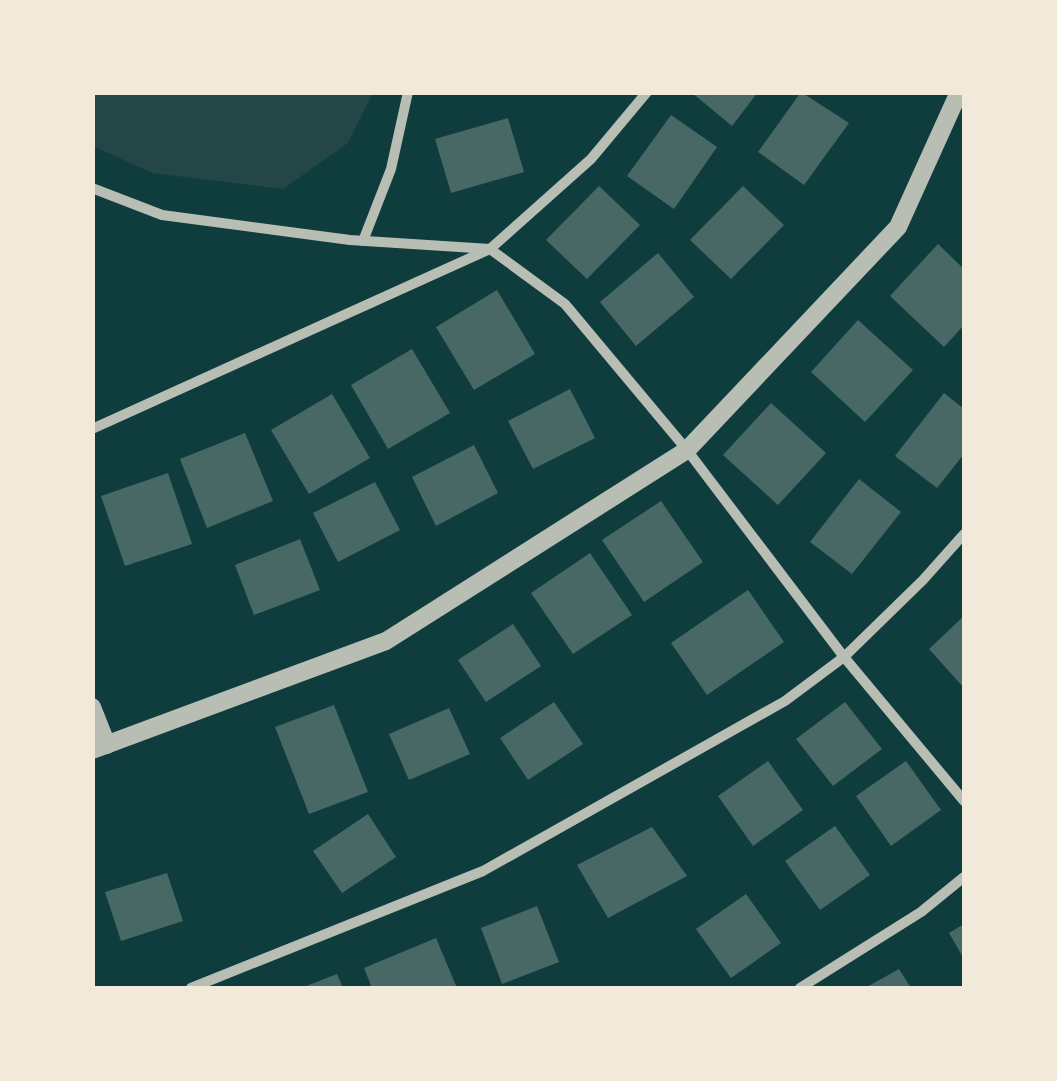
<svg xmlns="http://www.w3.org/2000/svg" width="1057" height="1081" font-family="Signika,sans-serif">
  <rect width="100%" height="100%" fill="#0f3d3e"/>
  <path fill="#244646" d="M93,92h280v1l-25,50 -65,46 -131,-16 -59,-27z"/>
  <g fill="#486865">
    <path d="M691,92h67l-26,34z"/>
    <path d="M801,92l48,31 -45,62 -46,-33z"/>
    <path d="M671,115l46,32 -43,62 -47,-33z"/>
    <path d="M508,118l16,54 -73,21 -16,-54z"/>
    <path d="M599,186l41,39 -53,54 -41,-39z"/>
    <path d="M743,186l41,39 -53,54 -41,-39z"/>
    <path d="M938,244l26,25v56l-20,22 -54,-51z"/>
    <path d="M658,253l36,44 -58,49 -36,-44z"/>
    <path d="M497,290l38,64 -61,36 -38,-63z"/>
    <path d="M858,320l55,50 -48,52 -54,-50z"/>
    <path d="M412,349l38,64 -62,36 -37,-64z"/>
    <path d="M570,389l25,49 -62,31 -25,-48z"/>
    <path d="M944,393l20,16v45l-27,34 -42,-32z"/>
    <path d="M332,394l38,64 -61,36 -38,-64z"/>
    <path d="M771,403l55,50 -48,52 -55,-50z"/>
    <path d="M245,433l28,68 -66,27 -27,-69z"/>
    <path d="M474,445l24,48 -62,33 -24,-49z"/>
    <path d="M168,473l24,71 -67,22 -24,-70z"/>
    <path d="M859,479l42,33 -49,62 -42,-32z"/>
    <path d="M375,482l25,48 -62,32 -25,-49z"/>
    <path d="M661,501l42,61 -59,40 -42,-62z"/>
    <path d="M300,539l20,51 -66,25 -19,-50z"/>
    <path d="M590,553l42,62 -59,39 -42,-61z"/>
    <path d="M748,590l36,52 -77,53 -36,-52z"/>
    <path d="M964,616v72l-35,-39z"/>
    <path d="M513,624l28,42 -55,36 -28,-42z"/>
    <path d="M554,702l29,42 -55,36 -28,-42z"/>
    <path d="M845,702l37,47 -49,37 -37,-47z"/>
    <path d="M334,705l34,87 -59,22 -34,-87z"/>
    <path d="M449,708l21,46 -61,26 -20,-46z"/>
    <path d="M768,761l35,49 -50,36 -35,-50z"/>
    <path d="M906,761l35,49 -50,36 -35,-50z"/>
    <path d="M368,814l28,43 -54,36 -29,-42z"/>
    <path d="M835,826l35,49 -50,35 -35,-49z"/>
    <path d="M652,827l35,49 -79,42 -31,-53z"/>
    <path d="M167,873l16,48 -62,20 -16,-49z"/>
    <path d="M746,894l35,49 -50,35 -35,-49z"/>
    <path d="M537,906l22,56 -57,22 -21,-56z"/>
    <path d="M964,924v35l-15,-26z"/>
    <path d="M436,938l21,50h-85l-8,-20z"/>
    <path d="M899,969l12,19h-46z"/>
    <path d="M337,974l6,14h-42z"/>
  </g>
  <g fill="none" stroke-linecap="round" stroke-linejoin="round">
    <g stroke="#b8beb3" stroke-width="10">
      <path d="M92,188l70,27 188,25 140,9 75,55 122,146 157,207 120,144"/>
      <path d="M363,241l28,-72 17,-77"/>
      <path d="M92,429l398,-180 101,-90 56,-67"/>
      <path d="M191,988l292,-117 302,-170 59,-44 79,-77 41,-46"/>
      <path d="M800,988l121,-76 43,-35"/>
    </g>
    <g stroke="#b8beb3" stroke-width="18">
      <path d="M92,707l15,38"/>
      <path d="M92,750l294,-109 301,-191 211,-223 61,-135"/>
    </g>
  </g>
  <rect width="1057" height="1081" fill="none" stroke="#f1e9da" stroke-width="190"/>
</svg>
